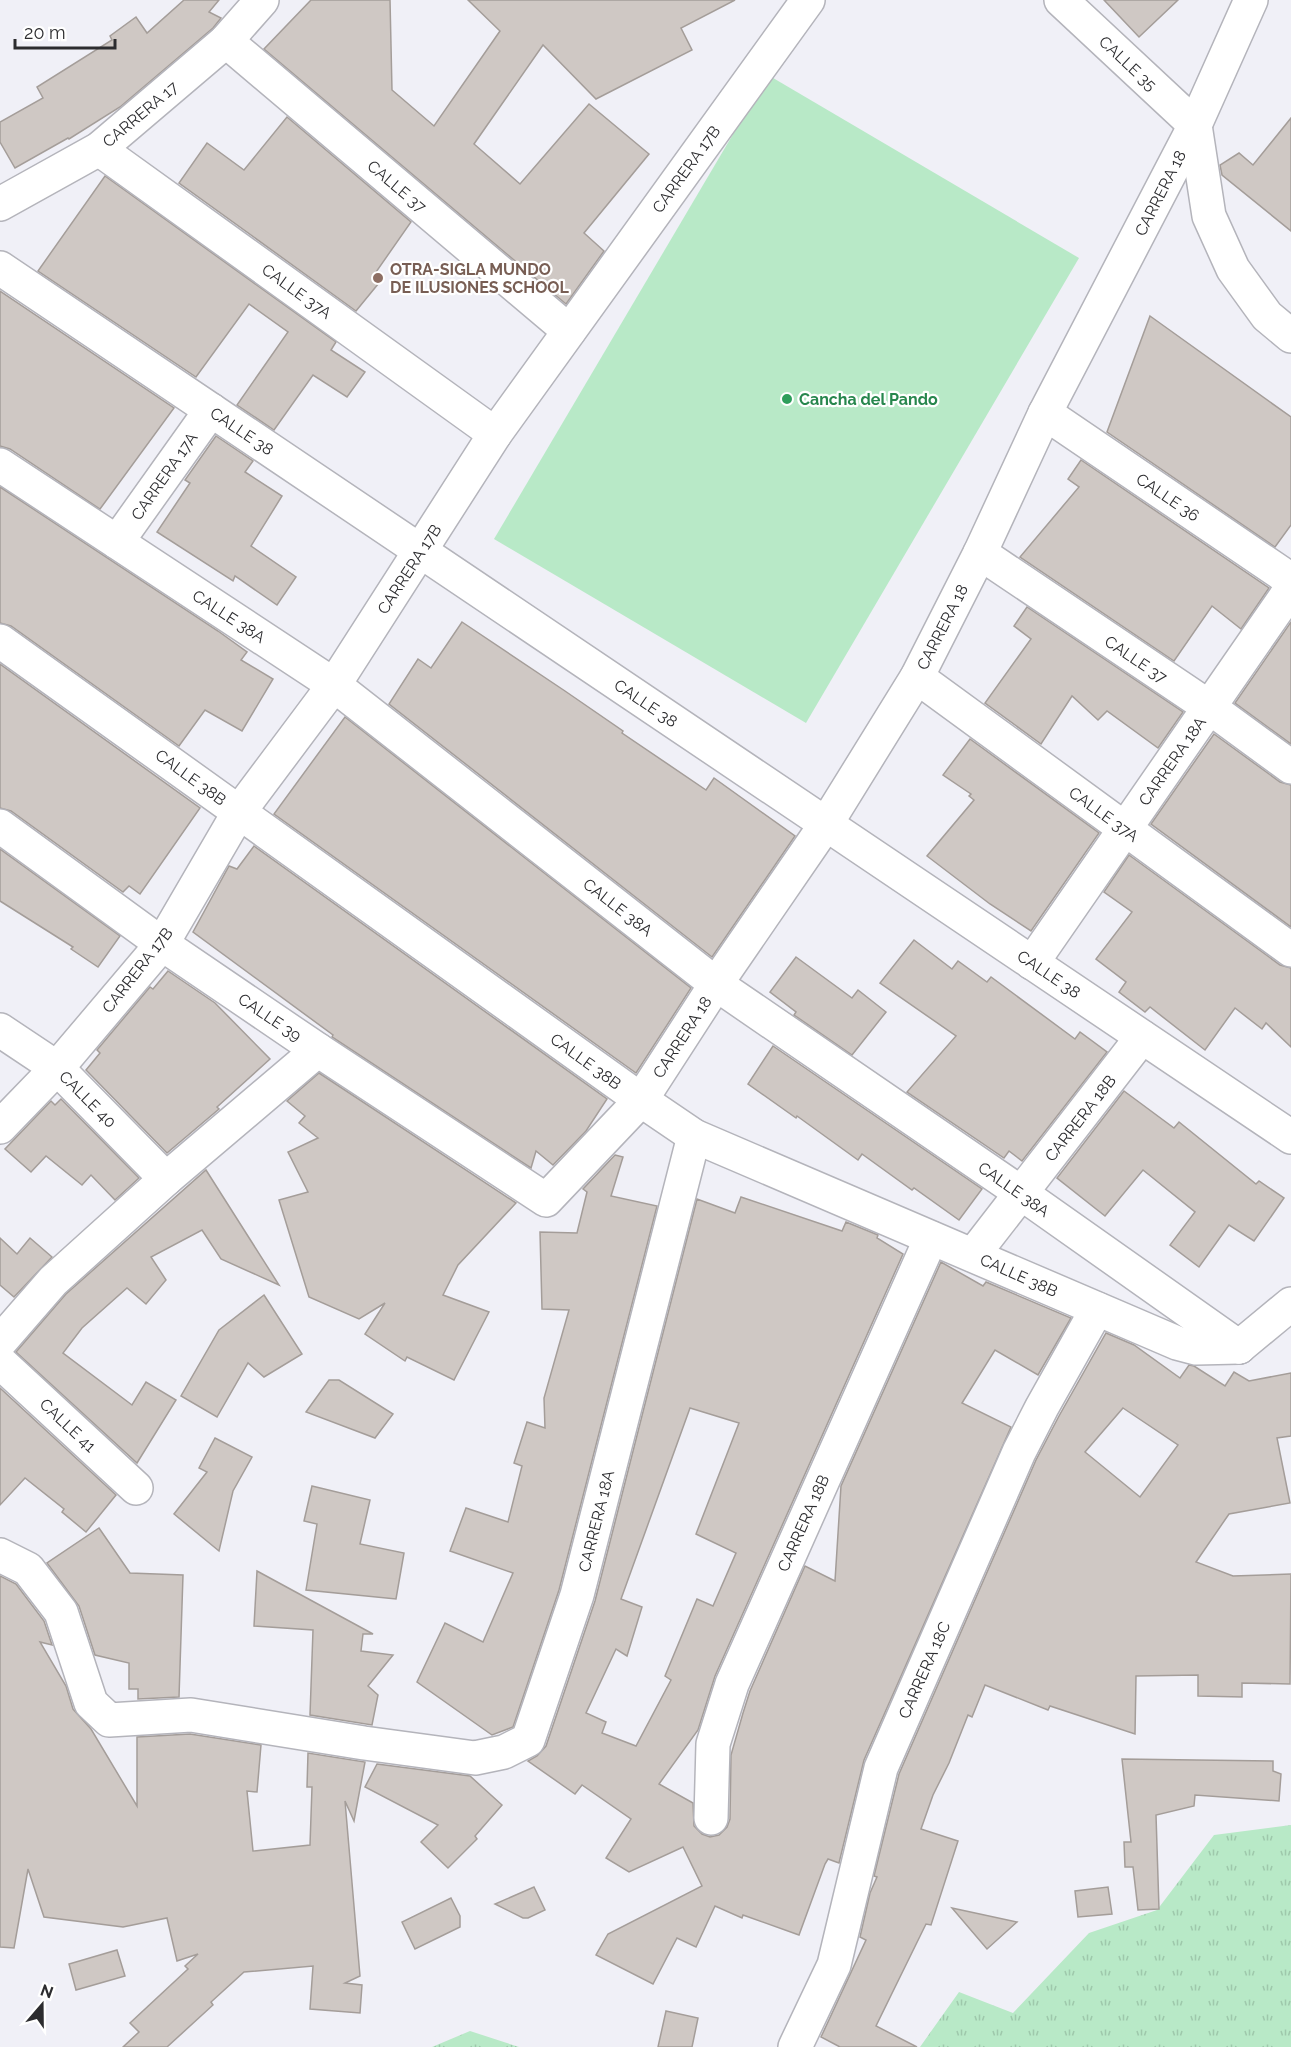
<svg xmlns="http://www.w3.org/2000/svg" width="1291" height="2047" font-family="Raleway,sans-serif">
  <defs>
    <pattern id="grass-tufts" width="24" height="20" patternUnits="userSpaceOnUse" patternTransform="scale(1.5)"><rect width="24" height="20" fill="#b8e9c7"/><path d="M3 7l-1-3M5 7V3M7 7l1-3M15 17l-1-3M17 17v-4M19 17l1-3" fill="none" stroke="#9ec8ab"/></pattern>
  </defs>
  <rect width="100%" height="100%" fill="#f0f0f7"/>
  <g fill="url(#grass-tufts)">
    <path d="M1291,1825v222h-371l39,-55 54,21 76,-80 68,-23 57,-75z"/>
    <path d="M470,2031l49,16h-87z"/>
  </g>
  <path fill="#b8e9c7" d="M768,75l311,183 -273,465 -312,-184z"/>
  <g fill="#cfc8c4" stroke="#a49d99" stroke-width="1.5" fill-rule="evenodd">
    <path d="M184,0h35l-10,12 12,6 -8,10 -93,79 -51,32 -1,-1 -53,30 -15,-26v-20l43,-24 -6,-11 75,-47 -2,-4 26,-19 11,16z"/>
    <path d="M311,0h79l2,90 42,36 66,-95 -32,-31h267l-54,28 11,22 -96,49 -53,-54 -69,99 46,40 69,-80 60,50 -65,79 20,18 -38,53 -302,-255z"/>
    <path d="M1104,0h74l-39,37z"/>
    <path d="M287,117l124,105 -35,50 7,6 -27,33 -177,-128 28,-40 37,27z"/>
    <path d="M1291,118v113l-69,-56 -2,-10 19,-12 14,12z"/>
    <path d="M105,176l231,166 -5,8 34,22 -18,25 -34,-22 -39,55 -37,-25 51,-73 -39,-28 -53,73 -158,-106z"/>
    <path d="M0,291l174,117 -74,101 -90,-60 -10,-3z"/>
    <path d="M1150,316l141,101v108l-16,22 -168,-115z"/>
    <path d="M216,436l37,25 -8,11 37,24 -31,50 45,31 -19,28 -42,-29 -2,5 -76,-49 33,-49 -5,-3z"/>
    <path d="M1081,460l188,128 -28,41 -29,-23 -38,55 -154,-104 59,-70 -11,-8z"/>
    <path d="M0,487l218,144 29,21 -6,8 32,19 -31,52 -37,-21 -26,36 -168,-120 -11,-3z"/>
    <path d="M1027,607l156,105 -25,36 -51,-37 -9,9 -26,-24 -31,48 -56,-41 46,-64 -17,-13z"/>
    <path d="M462,622l103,69 58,40 -1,2 84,57 8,-12 81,58 -83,121 -323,-253 29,-45 13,9z"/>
    <path d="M1291,622v122l-56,-41z"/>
    <path d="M0,664l200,144 -60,86 -11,-8 -6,6 -112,-81 -11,-3z"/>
    <path d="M345,717l346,271 -55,85 -362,-259z"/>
    <path d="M1214,734l66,48 11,3v142l-140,-103z"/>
    <path d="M970,739l129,94 -68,98 -41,-27 -63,-48 47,-56 -5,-4 2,-2 -28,-19z"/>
    <path d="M254,846l353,253 -21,32 -33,34 -17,-14 -5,17 -199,-131 1,-2 -140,-103 36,-66 8,3z"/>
    <path d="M0,849l120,87 -22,31 -27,-18 2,-2 -73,-46z"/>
    <path d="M1129,855l151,110 11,3v79l-25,-24 -4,6 -27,-21 -30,42 -55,-43 -5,5 -26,-20 7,-10 -30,-23 36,-47 -28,-20z"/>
    <path d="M914,940l38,29 6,-8 29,21 4,-5 84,62 5,-7 27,20 -85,109 -13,-10 -5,7 -97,-66 49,-56 -76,-53z"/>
    <path d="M796,957l56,41 6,-8 28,22 -34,43 -58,-40 2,-3 -26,-20z"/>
    <path d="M168,971l47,32 55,56 -53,48 2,2 -52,44 -81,-83 14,-17 -3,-3 53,-63 3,2z"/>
    <path d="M773,1046l209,143 -23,31 -45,-32 -2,2 -50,-36 -4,6 -61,-44 -1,2 -48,-34z"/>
    <path d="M319,1073l197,130 -58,62 -15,30 46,17 -35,68 -47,-23 -2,4 -40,-27 20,-31 -26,16 -50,-22 -30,-97 29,-8 -20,-40 30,-14 -19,-15 6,-7 -18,-15z"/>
    <path d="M1124,1091l50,37 5,-6 77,62 3,-3 25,17 -30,43 -25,-16 -30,42 -29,-22 25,-33 -52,-42 -38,46 -48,-38z"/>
    <path d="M61,1099l78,79 -24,22 -24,-25 -9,10 -36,-29 -15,16 -26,-23 46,-48 4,4z"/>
    <path d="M615,1155l8,2 -12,39 46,10 -98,384 -46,137 -21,8 -75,-53 28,-59 38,19 30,-69 -63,-22 16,-43 42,14 14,-56 -8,-3 13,-41 18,6 -1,-30 25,-88 -27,-1 -2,-77 37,1 10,-41 -4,-3z"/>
    <path d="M206,1170l73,115 -58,-26 -19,-29 -51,27 15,23 -20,24 -19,-16 -45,40 -19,25 69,52 14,-23 30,18 -39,63 -121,-111 50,-58z"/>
    <path d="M741,1197l101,34 4,-9 32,13 -1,3 26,16 -188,422 -17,54 -39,54 34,19 1,23 8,8 8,3 9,-2 8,-8 3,-8 1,-64 12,-42 7,-22 55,-125 30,15 6,-95 100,-224 42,24 3,-4 85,36 -33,57 -43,-25 -33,53 49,24 -147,333 -25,103 -11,-4 -3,5 -26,71 -56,-20 -1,3 -27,-12 -19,41 -19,-9 -24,46 -57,-29 12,-21 94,-48 -19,-39 -54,25 -23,-14 25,-39 -49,-34 -7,9 -47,-33 9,-5 9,-10 49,-145 102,-402 38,14zM690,1408l49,15 -43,111 40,19 -23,53 -16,-7 -32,77 6,4 -35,66 -34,-13 4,-11 -20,-9 30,-64 11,7 15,-49 -21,-8z"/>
    <path d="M0,1238l17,16 13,-16 22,19 -38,40 -14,-12z"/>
    <path d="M264,1295l38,59 -38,23 -16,-14 -31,54 -36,-21 38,-66z"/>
    <path d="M1106,1333l28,12 46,33 9,-13 5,1 31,20 9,-14 15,9 42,-8v63l-14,2 13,65 -61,11 -33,48 37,14 58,-2 -1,110 -48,-1v14l-44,-1v-21l-62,1 -1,58 -85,-28 -2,4 -63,-25 -13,32 -4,-2 -19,48 -16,32 -12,34 37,12 -27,84 -5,-1 -50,102 41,21h-77l-19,-10 45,-97 -6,-3 10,-44 7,-16 -3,-1 25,-102 137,-314 23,-44zM1123,1408l55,37 -38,52 -55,-45z"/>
    <path d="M329,1380h10l54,34 -18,24 -69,-26z"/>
    <path d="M0,1388l116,107 -30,37 -24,-20 2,-3 -39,-31 -25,27z"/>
    <path d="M215,1438l37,19 -19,34 -14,60 -45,-37 33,-42 -8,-4z"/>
    <path d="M312,1486l58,14 -10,44 44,9 -8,46 -90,-9 11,-66 -13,-3z"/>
    <path d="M99,1528l31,45 53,2 -4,122 -41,2v-10h-9v-26l-34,-8 -16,-49 -32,-43z"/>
    <path d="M257,1571l116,63h-10l-2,17 32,4 -25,31 10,9 -6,30 -62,-10 3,-85 -59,-4z"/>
    <path d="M0,1576l16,8 28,37 8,24 -12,-3 26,44 7,23 18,20 46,77v-69l53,-3 71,11 -4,47 -10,-1 6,60 57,-6 2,-58h-5l1,-34 57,9 -11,59 -9,-20 15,175 -15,7 17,2 -2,28 -50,-4 3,-43 -69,6 -33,30 2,3 -46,42h-44l16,-15 -9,-9 58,-54 -3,-3 13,-12 -21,7 -10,-43 -44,9 -79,-10 -16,-48 -14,79 -14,-1z"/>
    <path d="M1122,1759l151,2v10l8,3 -2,27 -84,-6 -1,11 -38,9 3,94 -21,1 -5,-43h-8l-1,-25h7z"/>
    <path d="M377,1764l93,12 32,29 -27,31 2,3 -29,29 -27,-26 17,-17 -73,-38z"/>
    <path d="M534,1887l11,23 -17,8h-5l-28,-14z"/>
    <path d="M1108,1887l4,27 -34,3 -3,-26z"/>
    <path d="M451,1898l9,18v11l-45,22 -13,-27z"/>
    <path d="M952,1908l65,14 -30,27z"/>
    <path d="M117,1950l8,26 -49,14 -7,-26z"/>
    <path d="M666,2011l32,7 -6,29h-34z"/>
  </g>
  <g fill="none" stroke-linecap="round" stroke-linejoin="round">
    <g stroke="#b4b4bb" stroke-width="36">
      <g id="minor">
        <path d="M1061,0l134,125 14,91 24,53 34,47 24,20"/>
        <path d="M226,41l343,290"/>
        <path d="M99,149l396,285"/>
        <path d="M0,204l99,-55 127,-108 36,-41"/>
        <path d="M0,268l1291,869"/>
        <path d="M1045,413l246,167"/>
        <path d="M0,465l334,220 382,299 305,209 218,154"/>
        <path d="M117,542l94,-132"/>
        <path d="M980,553l229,154 82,60"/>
        <path d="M0,641l641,459 53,36 483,207 19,5 43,-1"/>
        <path d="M917,677l374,273"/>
        <path d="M0,826l162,118 156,106 228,150 95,-100 75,-116 110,-160 91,-147 63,-124 65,-140 150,-288 56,-125"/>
        <path d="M1032,963l259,-374"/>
        <path d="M0,1030l57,38 109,111"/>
        <path d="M0,1127l57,-59 105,-124 77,-132 95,-127 161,-251 313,-434"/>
        <path d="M973,1255l169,-218"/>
        <path d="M0,1342l53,-61 113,-102 152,-129"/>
        <path d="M1239,1347l52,-43"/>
        <path d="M0,1362l136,126"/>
        <path d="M0,1555l28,14 33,43 30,91 18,17 82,-5 173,28 111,15 29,-6 24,-12 49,-145 117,-459"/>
        <path d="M711,1818l2,-74 19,-60 199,-446"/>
        <path d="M795,2047l39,-82 47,-197 138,-316 23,-45 55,-98"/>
      </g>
    </g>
    <use href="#minor" stroke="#fff" stroke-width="33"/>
  </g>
  <circle fill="#8d6e63" stroke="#fff" stroke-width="2" cx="378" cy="278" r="6"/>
  <circle fill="#2e9e5b" stroke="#fff" stroke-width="2" cx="787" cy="399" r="6"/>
  <g text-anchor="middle" stroke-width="4.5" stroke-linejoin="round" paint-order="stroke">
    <g font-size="16" fill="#2c2c2f" stroke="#fff">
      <text transform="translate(1128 63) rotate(43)" y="6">CALLE 35</text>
      <text transform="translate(140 114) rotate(-40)" y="6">CARRERA 17</text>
      <text transform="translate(686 169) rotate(-54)" y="6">CARRERA 17B</text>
      <text transform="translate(397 186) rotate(40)" y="6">CALLE 37</text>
      <text transform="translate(1160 193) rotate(-63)" y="6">CARRERA 18</text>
      <text transform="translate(297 291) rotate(36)" y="6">CALLE 37A</text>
      <text transform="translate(242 431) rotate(34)" y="6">CALLE 38</text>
      <text transform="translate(164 476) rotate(-55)" y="6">CARRERA 17A</text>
      <text transform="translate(1168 497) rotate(34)" y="6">CALLE 36</text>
      <text transform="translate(409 569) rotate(-57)" y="6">CARRERA 17B</text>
      <text transform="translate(229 616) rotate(33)" y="6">CALLE 38A</text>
      <text transform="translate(942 627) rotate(-63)" y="6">CARRERA 18</text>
      <text transform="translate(1136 659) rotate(34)" y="6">CALLE 37</text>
      <text transform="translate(646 703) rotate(34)" y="6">CALLE 38</text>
      <text transform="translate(1172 761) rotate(-55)" y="6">CARRERA 18A</text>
      <text transform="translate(191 777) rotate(36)" y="6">CALLE 38B</text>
      <text transform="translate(1104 814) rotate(36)" y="6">CALLE 37A</text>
      <text transform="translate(618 907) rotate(38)" y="6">CALLE 38A</text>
      <text transform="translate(137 970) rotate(-52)" y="6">CARRERA 17B</text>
      <text transform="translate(1049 974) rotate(34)" y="6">CALLE 38</text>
      <text transform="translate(270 1017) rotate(34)" y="6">CALLE 39</text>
      <text transform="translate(682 1037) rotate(-57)" y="6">CARRERA 18</text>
      <text transform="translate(586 1061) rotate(36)" y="6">CALLE 38B</text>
      <text transform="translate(88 1099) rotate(45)" y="6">CALLE 40</text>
      <text transform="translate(1080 1118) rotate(-52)" y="6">CARRERA 18B</text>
      <text transform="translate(1014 1189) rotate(35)" y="6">CALLE 38A</text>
      <text transform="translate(1019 1275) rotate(24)" y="6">CALLE 38B</text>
      <text transform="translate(68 1425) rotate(43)" y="6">CALLE 41</text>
      <text transform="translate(596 1521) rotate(-76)" y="6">CARRERA 18A</text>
      <text transform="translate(803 1523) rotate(-66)" y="6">CARRERA 18B</text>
      <text transform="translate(924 1670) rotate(-66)" y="6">CARRERA 18C</text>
    </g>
    <g font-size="16" font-weight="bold" fill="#785e54" stroke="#fff" text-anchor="start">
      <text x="390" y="275">OTRA-SIGLA MUNDO<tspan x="390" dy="18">DE ILUSIONES SCHOOL</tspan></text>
    </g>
    <g font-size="16" font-weight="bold" fill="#27864d" stroke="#fff" text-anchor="start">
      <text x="799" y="405">Cancha del Pando</text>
    </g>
  </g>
  <g transform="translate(42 2005) rotate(20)" stroke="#ffffff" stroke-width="4.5" paint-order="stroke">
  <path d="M0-4.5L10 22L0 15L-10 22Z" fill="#2c2c2f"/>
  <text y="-9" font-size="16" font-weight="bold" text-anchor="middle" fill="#2c2c2f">N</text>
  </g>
  <path d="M15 39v9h100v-9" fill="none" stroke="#2c2c2f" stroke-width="3"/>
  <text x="24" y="39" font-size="18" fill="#2c2c2f" stroke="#ffffff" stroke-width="4.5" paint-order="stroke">20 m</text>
</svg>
